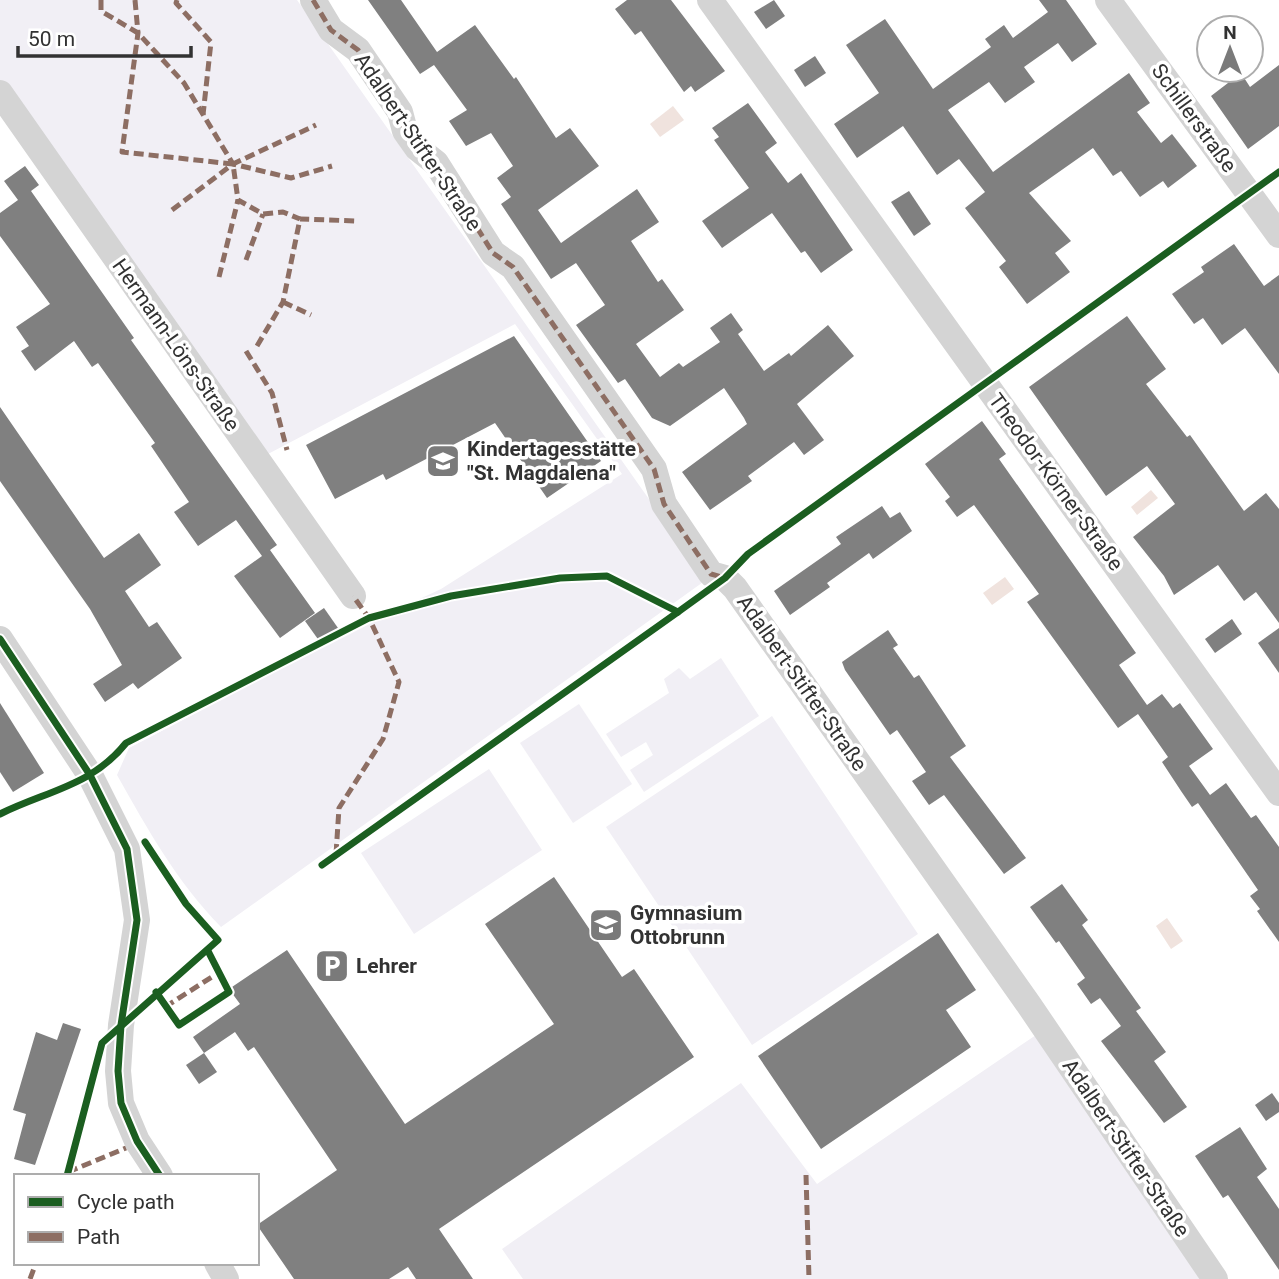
<svg xmlns="http://www.w3.org/2000/svg" width="1279" height="1279" font-family="Roboto,sans-serif">
  <rect width="100%" height="100%" fill="#fff"/>
  <g fill="#f1eff5">
    <path d="M0,0h297l409,580 -485,347c-44,-45 -73,-97 -104,-152l12,-27 235,-123 77,-36 181,-115 -107,-150 -247,130 -268,-374z"/>
    <path d="M721,658l38,58 -115,76 -14,-22 23,-15 -7,-13 -25,15 -15,-23 63,-41 -5,-14 15,-11 11,11z"/>
    <path d="M579,704l53,80 -59,39 -53,-80z"/>
    <path d="M772,716l146,218 -166,111 -146,-218z"/>
    <path d="M489,769l53,81 -128,84 -53,-81z"/>
    <path d="M1036,1035l171,244h-684l-21,-30 239,-166 76,101z"/>
  </g>
  <g fill="#f0e3de">
    <path d="M673,106l11,14 -24,17 -10,-13z"/>
    <path d="M1151,490l7,8 -21,17 -6,-8z"/>
    <path d="M1005,577l9,12 -22,16 -9,-12z"/>
    <path d="M1167,918l16,23 -12,8 -15,-23z"/>
  </g>
  <g fill="#808080">
    <path d="M368,0h33l36,52 38,-27 39,54 2,-2 40,61 14,-10 29,38 -61,44 23,33 76,-54 22,33 -28,19 27,41 4,-3 22,31 -48,34 24,33 19,-14 4,4 37,-25 -10,-14 21,-15 12,17 -5,4 26,37 25,-18 2,3 37,-31 26,31 -57,48 27,36 -20,15 -10,-13 -46,34 4,5 -42,29 -28,-38 65,-48 -3,-6 -20,-30 -54,38 -18,-8 -27,-39 -7,4 -42,-58 29,-20 -29,-42 -25,16 -50,-75 10,-7 -14,-19 16,-12 -22,-33 -25,13 -17,-25 18,-11 -33,-45 -14,9z"/>
    <path d="M627,0h44l54,71 -30,21 -4,-6 -7,6 -43,-61 -6,4 -20,-26z"/>
    <path d="M774,0l11,16 -19,13 -12,-17z"/>
    <path d="M1039,0h27l31,44 -25,18 -14,-19 -34,24 11,15 -30,21 -16,-21 -41,28 45,62 136,-99 21,30 -13,9 24,31 11,-9 25,32 -29,22 -5,-7 -23,16 -19,-26 -8,5 -20,-28 -64,45 42,48 -16,12 15,19 -43,32 -28,-37 7,-6 -41,-53 20,-16 -26,-33 -22,16 -34,-49 -46,32 -23,-34 45,-31 -33,-48 39,-26 48,70 58,-42 -6,-8 19,-14 9,13 35,-26z"/>
    <path d="M815,56l11,17 -21,14 -11,-17z"/>
    <path d="M1279,65v61l-31,23 -37,-53 30,-23 9,14z"/>
    <path d="M748,103l29,40 -12,9 23,31 13,-10 52,77 -32,23 -16,-22 -4,2 -29,-40 -50,35 -20,-27 47,-33 -35,-48 5,-3 -7,-9z"/>
    <path d="M25,166l14,19 -8,6 103,147 -3,2 146,205 -7,5 45,63 -35,25 -46,-62 28,-20 -26,-36 -38,26 -24,-34 15,-10 -38,-56 4,-3 -57,-80 -6,4 -18,-26 -39,30 -14,-20 8,-5 -13,-19 34,-23 -50,-68v-23l18,-13 -14,-19z"/>
    <path d="M909,191l22,33 -17,12 -23,-34z"/>
    <path d="M1234,244l30,42 15,-11v99l-34,-46 -23,17 -19,-27 -9,6 -22,-30 32,-22 -3,-5z"/>
    <path d="M1127,316l39,53 -20,15 41,53 3,-2 54,76 22,-18 13,16v114l-23,-31 -12,9 -26,-36 -44,30 -10,-19 -31,-39 42,-33 -28,-38 -41,30 -77,-109z"/>
    <path d="M514,336l87,125 -54,37 -52,-75 -109,57 -3,-6 -48,25 -29,-54z"/>
    <path d="M0,407l104,151 35,-25 22,32 -36,26 24,36 8,-5 25,36 -44,31 -5,-6 -28,19 -12,-18 29,-19 -32,-56 -90,-128z"/>
    <path d="M982,421l24,33 -7,5 137,194 -17,12 28,40 15,-11 11,14 7,-5 33,46 -24,17 21,29 16,-12 25,35 5,-3 23,32v95l-22,-31 3,-2 -10,-13 8,-6 -60,-87 -6,4 -11,-16 -19,-29 6,-5 -30,-43 -20,14 -91,-126 12,-8 -65,-89 -17,12 -12,-16 5,-4 -25,-33z"/>
    <path d="M882,506l8,12 10,-6 12,19 -39,28 -4,-6 -42,30 3,4 -40,28 -16,-24 67,-47 -5,-7z"/>
    <path d="M324,608l14,20 -18,14 -15,-21z"/>
    <path d="M1232,619l10,15 -27,19 -10,-14z"/>
    <path d="M1279,628v45l-21,-30z"/>
    <path d="M888,630l10,15 -5,3 21,30 5,-3 47,71 -16,11 76,101 -22,16 -60,-79 -15,10 -17,-24 14,-9 -29,-42 -7,5 -45,-65 -3,-8z"/>
    <path d="M0,703l44,70 -31,19 -13,-20z"/>
    <path d="M554,877l68,100 12,-8 60,88 -255,172 34,50h-57l-8,-12 -19,12h-95l-37,-54 80,-55 -83,-123 -6,4 -13,-19 -31,21 -11,-16 47,-33 -11,-15 58,-39 118,174 149,-100 -69,-100z"/>
    <path d="M1062,884l26,36 -6,5 59,83 -5,3 30,41 -12,9 33,46 -23,16 -63,-82 20,-15 -21,-28 -9,6 -14,-20 8,-6 -26,-37 -3,2 -26,-36z"/>
    <path d="M938,933l38,57 -30,20 25,37 -150,102 -63,-93z"/>
    <path d="M63,1023l18,6 -46,136 -21,-6 12,-45 -13,-4 23,-78 21,8z"/>
    <path d="M204,1053l13,19 -18,12 -13,-19z"/>
    <path d="M1272,1093l7,10v9l-13,9 -11,-16z"/>
    <path d="M1240,1127l27,42 -10,8 22,32v61l-51,-75 -5,3 -28,-42z"/>
  </g>
  <g fill="none" stroke-linecap="round" stroke-linejoin="round">
    <g stroke="#d4d4d4" stroke-width="26">
      <path d="M313,0l18,30 27,20 42,62 5,19 12,17 19,15 57,90 20,14 141,202 10,35 47,70 14,4 10,10 294,417 186,274"/>
      <path d="M710,0l569,793"/>
      <path d="M1108,0l171,235"/>
      <path d="M0,93l353,503"/>
      <path d="M0,639l90,136 37,74 10,71 -16,105 -3,46 3,32 16,38 23,35"/>
      <path d="M217,1263l9,16"/>
    </g>
    <g stroke="#8d6e63" stroke-width="5" stroke-dasharray="10 5" stroke-linecap="butt">
      <path d="M101,0v11l37,22 46,50 49,81 58,14 41,-12"/>
      <path d="M135,0l3,33 -16,119 111,12 5,36 25,14 20,-2 17,7"/>
      <path d="M177,0l-1,3 35,39 -8,73"/>
      <path d="M313,0l18,30 27,20 42,62 5,19 12,17 19,15 57,90 20,14 141,202 10,35 47,70 14,4"/>
      <path d="M172,210l61,-46 83,-39"/>
      <path d="M246,260l17,-46"/>
      <path d="M219,277l19,-77"/>
      <path d="M283,302l28,13"/>
      <path d="M257,346l26,-44 17,-83 57,2"/>
      <path d="M246,351l26,42 15,57"/>
      <path d="M336,854l3,-46 44,-69 16,-57 -30,-64 -16,-22"/>
      <path d="M165,1007l53,-34"/>
      <path d="M68,1172l58,-24"/>
      <path d="M806,1175l3,104"/>
      <path d="M30,1279l6,-16"/>
    </g>
    <g stroke="#fff" stroke-width="11">
      <g id="cycleway">
        <path d="M0,639l90,136 37,74 10,71 -16,105 -3,46 3,32 16,38 23,35"/>
        <path d="M0,814c46,-23 92,-28 126,-71l243,-125 82,-22 109,-18 47,-2 71,36"/>
        <path d="M322,865l356,-253 47,-34 23,-24 531,-382"/>
        <path d="M156,992l23,33 50,-33 -21,-41"/>
        <path d="M67,1176l35,-133 116,-103 -32,-36 -41,-62"/>
      </g>
    </g>
    <use href="#cycleway" stroke="#1b5e20" stroke-width="7"/>
  </g>
  <defs>
    <g id="school-square" transform="scale(1.75)"><rect x="-9" y="-9" width="18" height="18" rx="4" fill="#7a7a7a" stroke="#fff"/><path d="M0-5L7-2L0 1L-7-2ZM-4 1L0 2.5L4 1V4Q0 6-4 4Z" fill="#fff"/></g>
    <g id="parking-square" transform="scale(1.75)"><rect x="-9" y="-9" width="18" height="18" rx="4" fill="#7a7a7a" stroke="#fff"/><path d="M-3.5-5.5H1a3.5 3.5 0 0 1 0 7H-1V5.5H-3.5ZM-1-3.4V-.6H.8a1.4 1.4 0 0 0 0-2.8Z" fill="#fff"/></g>
  </defs>
  <g fill-rule="evenodd">
    <use href="#school-square" x="443" y="461"/>
    <use href="#school-square" x="606" y="925"/>
    <use href="#parking-square" x="332" y="966"/>
  </g>
  <g text-anchor="middle" stroke-width="7" stroke-linejoin="round" paint-order="stroke">
    <g font-size="21" fill="#323232" stroke="#fff">
      <text transform="translate(1194 118) rotate(54)" y="7">Schillerstraße</text>
      <text transform="translate(418 142) rotate(56)" y="7">Adalbert-Stifter-Straße</text>
      <text transform="translate(176 345) rotate(55)" y="7">Hermann-Löns-Straße</text>
      <text transform="translate(1056 482) rotate(54)" y="7">Theodor-Körner-Straße</text>
      <text transform="translate(802 683) rotate(55)" y="7">Adalbert-Stifter-Straße</text>
      <text transform="translate(1126 1148) rotate(56)" y="7">Adalbert-Stifter-Straße</text>
    </g>
    <g font-size="21" font-weight="bold" fill="#323232" stroke="#fff" text-anchor="start">
      <text x="467" y="456">Kindertagesstätte<tspan x="467" dy="24">"St. Magdalena"</tspan></text>
      <text x="630" y="920">Gymnasium<tspan x="630" dy="24">Ottobrunn</tspan></text>
      <text x="356" y="973">Lehrer</text>
    </g>
  </g>
  <rect x="14" y="1174" width="245" height="91" fill="#ffffff" stroke="#adadad" stroke-width="2"/>
  <rect x="28" y="1197" width="35" height="10" fill="#1b5e20" stroke="#adadad" stroke-width="2"/>
  <text x="77" y="1209" font-size="21" fill="#323232">Cycle path</text>
  <rect x="28" y="1232" width="35" height="10" fill="#8d6e63" stroke="#adadad" stroke-width="2"/>
  <text x="77" y="1244" font-size="21" fill="#323232">Path</text>
  <g transform="translate(1230 49)"><circle r="33" fill="#ffffff" stroke="#adadad" stroke-width="2"/>
  <path d="M0-5L12 26L0 18L-12 26Z" fill="#7a7a7a"/>
  <text y="-10" font-size="19" font-weight="bold" text-anchor="middle" fill="#323232">N</text>
  </g>
  <path d="M18 46v10h173v-10" fill="none" stroke="#323232" stroke-width="3.5"/>
  <text x="28" y="46" font-size="21" fill="#323232" stroke="#ffffff" stroke-width="5" paint-order="stroke">50 m</text>
</svg>
